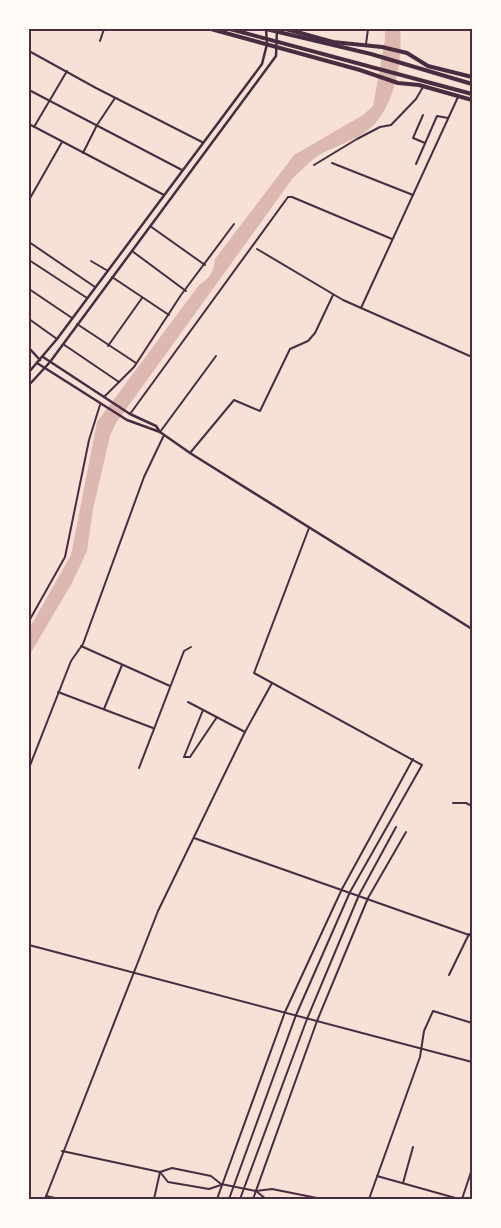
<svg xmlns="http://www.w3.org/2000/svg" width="501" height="1228" font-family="'Crimson Pro',serif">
  <rect width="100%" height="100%" fill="#f7e1d7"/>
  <path fill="#dcb8b0" d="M385,29h15c3,32 -6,85 -36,104 -15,10 -33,14 -48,24 -8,6 -15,14 -23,21l-177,245 -6,13 -17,73 -6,42 -15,32 -43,73v-27l42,-74 26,-133 102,-137c10,-7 15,-12 16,-26l79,-104 69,-40 10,-9 12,-66z"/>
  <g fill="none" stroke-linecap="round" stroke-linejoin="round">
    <g stroke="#4a2c40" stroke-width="2">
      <path d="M100,41l4,-12"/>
      <path d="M366,44l2,-15"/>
      <path d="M29,51l67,37 106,54"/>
      <path d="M472,77v-20"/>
      <path d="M29,90l153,80"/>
      <path d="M423,115l-10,23 12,5"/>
      <path d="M29,124l135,71"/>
      <path d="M34,127l33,-56"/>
      <path d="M83,153l14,-28 18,-27"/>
      <path d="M332,163l81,32"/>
      <path d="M416,164l21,-48 11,2"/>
      <path d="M314,165l43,-26 23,-12 11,-2 25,-26 7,-12"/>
      <path d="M29,200l33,-58"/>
      <path d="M150,226l55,39"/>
      <path d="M29,242l66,45"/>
      <path d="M257,249l86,51 129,57"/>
      <path d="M132,251l54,40"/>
      <path d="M29,260l58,38"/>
      <path d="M91,261l17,10"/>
      <path d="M112,277l57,38"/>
      <path d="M29,289l43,29"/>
      <path d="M361,308l97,-211"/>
      <path d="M29,319l28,20"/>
      <path d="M77,324l59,39"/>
      <path d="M63,344l56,38"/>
      <path d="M108,346l34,-48"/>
      <path d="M104,397l30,-30 47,-72 53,-71"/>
      <path d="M130,414l158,-217h4l100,42"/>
      <path d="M160,432l56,-76"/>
      <path d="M190,453l44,-53 26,11 30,-62 18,-8 7,-8 18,-38"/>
      <path d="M29,621l36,-64 24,-117 11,-35"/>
      <path d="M81,646l89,40"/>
      <path d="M58,692l95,36"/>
      <path d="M188,702l57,30"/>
      <path d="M104,709l18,-44"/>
      <path d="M184,757h6l27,-40"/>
      <path d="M184,757l19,-47"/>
      <path d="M29,768l42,-107 12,-17 61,-167 20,-42"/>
      <path d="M139,768l45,-117 7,-4"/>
      <path d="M453,803h13l6,3"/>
      <path d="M194,838l278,98"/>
      <path d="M29,945l443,117"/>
      <path d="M449,975l20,-41"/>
      <path d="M62,1151l98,21 12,-4 39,8 10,8 35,7 16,-2 50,10"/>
      <path d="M160,1172l8,10 41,7 12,-4"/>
      <path d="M377,1176l82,23"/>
      <path d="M403,1183l10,-36"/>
      <path d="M256,1191l10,8"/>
      <path d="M46,1196l14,3"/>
      <path d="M45,1199l113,-288 87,-179 27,-49"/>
      <path d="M154,1199l6,-27"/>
      <path d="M217,1199l68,-187 57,-123 71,-130"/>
      <path d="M229,1199l67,-184 54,-123 72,-127 -168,-92 55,-145"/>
      <path d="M240,1199l67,-180 52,-124 37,-68"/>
      <path d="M253,1199l64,-178 51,-123 38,-66"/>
      <path d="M369,1199l51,-142 4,-26 9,-20 39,12"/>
      <path d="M462,1199l10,-30"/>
    </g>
    <g stroke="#4a2c40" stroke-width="2.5">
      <path d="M29,348l11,12"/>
      <path d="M43,357l87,57 26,12 4,6 30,21 282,176"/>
      <path d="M37,363l90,57 33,12"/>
      <path d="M29,372l28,-33 205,-275 5,-20 -1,-15"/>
      <path d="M29,385l21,-23 226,-306 1,-27"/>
    </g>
    <g stroke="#4a2c40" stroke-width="4">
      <path d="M211,29l149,41 38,13 21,2 53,15"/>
      <path d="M230,29l242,65"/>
      <path d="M266,29l105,25 101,30"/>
      <path d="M286,29l47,13 49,5 25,6 21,13 44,11"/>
    </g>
  </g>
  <rect width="501" height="1228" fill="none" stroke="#fffaf5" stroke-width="60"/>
  <rect x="30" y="30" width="441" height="1168" fill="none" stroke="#4a2c40" stroke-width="2"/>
</svg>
